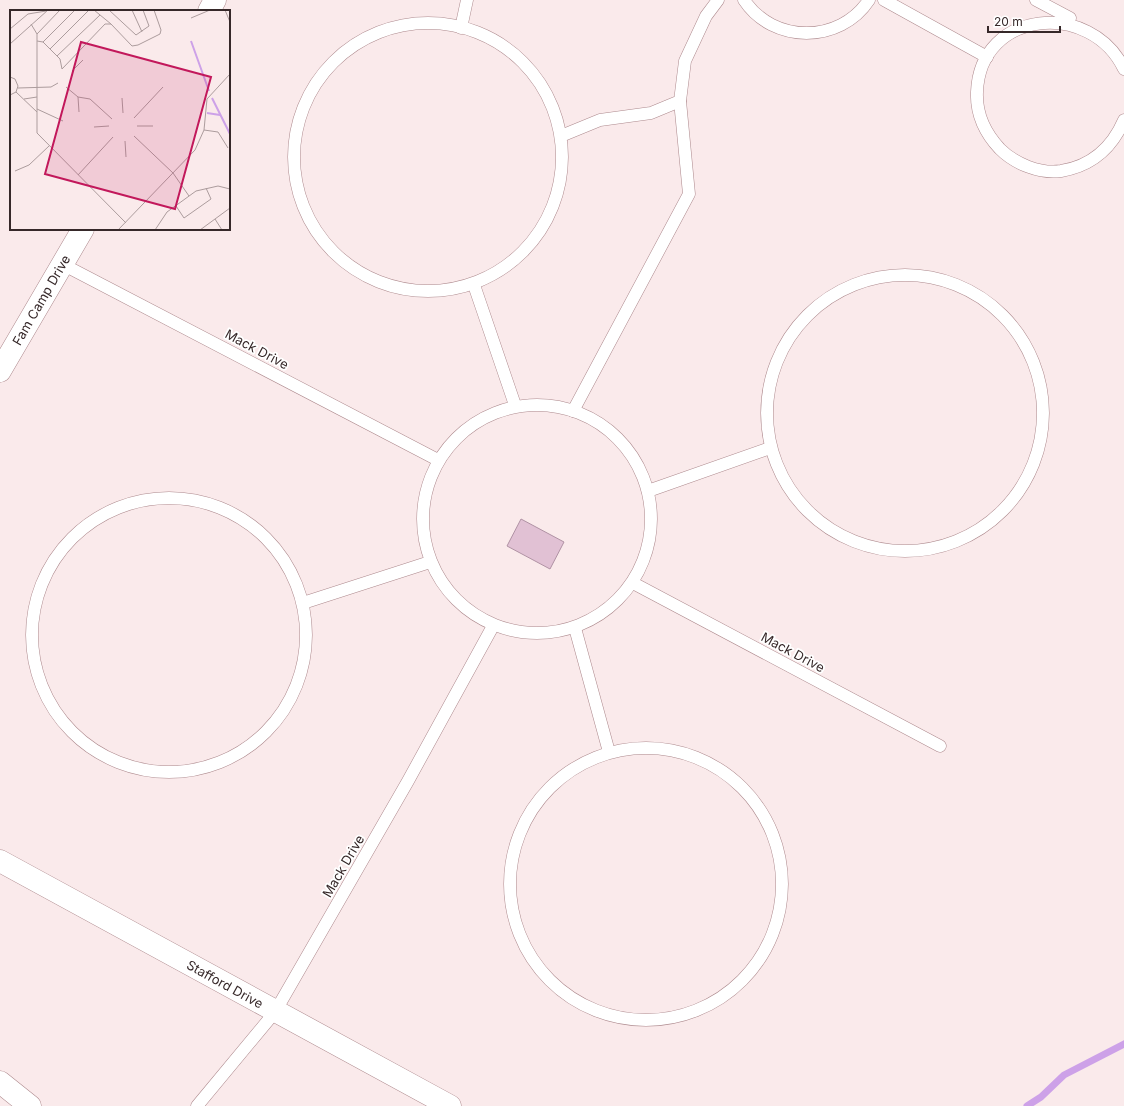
<svg xmlns="http://www.w3.org/2000/svg" width="1124" height="1106" font-family="Inter,sans-serif">
  <rect width="100%" height="100%" fill="#faeaeb"/>
  <g fill="none" stroke-linecap="round" stroke-linejoin="round">
    <path stroke="#cda1e8" stroke-width="7" d="M1027,1106l14,-9 23,-22 60,-31"/>
  </g>
  <path fill="#e1c1d4" stroke="#b092a4" d="M521,519l43,23 -14,27 -43,-23z"/>
  <g fill="none" stroke-linecap="round" stroke-linejoin="round">
    <g stroke="#ad898d" stroke-width="13">
      <g id="service">
        <path d="M744,0c29,44 96,44 125,0"/>
        <path d="M884,0l103,57"/>
        <path d="M1036,0l34,18"/>
        <circle cx="428" cy="157" r="134"/>
        <path d="M461,28l6,-28"/>
        <path d="M1124,69c-33,-69 -144,-60 -147,23 -1,22 8,41 23,57 15,15 40,25 61,22 30,-5 51,-23 63,-51"/>
        <path d="M561,136l39,-16 51,-7 29,-12 5,-40 21,-45 12,-16"/>
        <path d="M62,264l376,196"/>
        <circle cx="905" cy="413" r="138"/>
        <path d="M474,285l41,120"/>
        <circle cx="537" cy="519" r="114"/>
        <path d="M573,411l116,-217 -9,-93"/>
        <path d="M648,491l122,-43"/>
        <circle cx="169" cy="635" r="137"/>
        <path d="M633,583l307,163"/>
        <path d="M303,603l127,-41"/>
        <path d="M575,628l34,124"/>
        <circle cx="646" cy="884" r="136"/>
        <path d="M197,1106l78,-94 133,-231 85,-155"/>
      </g>
    </g>
    <g stroke="#ad898d" stroke-width="23">
      <g id="minor">
        <path d="M209,11l6,-11"/>
        <path d="M0,371l83,-142"/>
        <path d="M0,1082l30,24"/>
      </g>
    </g>
    <g stroke="#ad898d" stroke-width="23">
      <path id="tertiary" d="M0,861l450,245"/>
    </g>
    <use href="#service" stroke="#fff" stroke-width="12"/>
    <use href="#minor" stroke="#fff" stroke-width="22"/>
    <use href="#tertiary" stroke="#fff" stroke-width="22"/>
  </g>
  <g text-anchor="middle" stroke-width="3.5" stroke-linejoin="round" paint-order="stroke">
    <g font-size="13" fill="#362829" stroke="#fff">
      <text transform="translate(41 300) rotate(-60)" y="5">Fam Camp Drive</text>
      <text transform="translate(257 349) rotate(28)" y="5">Mack Drive</text>
      <text transform="translate(793 652) rotate(28)" y="5">Mack Drive</text>
      <text transform="translate(343 866) rotate(-60)" y="5">Mack Drive</text>
      <text transform="translate(225 984) rotate(29)" y="5">Stafford Drive</text>
    </g>
  </g>
  <g transform="translate(10 10)">
    <rect width="220" height="220" fill="#faeaeb"/>
    <path fill="none" stroke="#cda1e8" stroke-width="2" d="M181,31l18,50M202,88l18,36M197,103l13,2"/>
    <path fill="none" stroke="#ac9c9d" stroke-width="1" d="M84,0l17,14M99,0l27,25 13,-9 -6,-16M122,0l10,22M215,0l5,12M181,8l19,-8M21,14l6,10v7l6,1 17,17 2,10 43,-45h6l21,22 6,-1 22,-11 1,-4 -7,-20M0,19l18,-15 18,-3M27,24l23,-24M27,31v92l89,90M33,32l32,-32M0,34l38,-34M40,39l39,-39M47,46l43,-41M62,61l11,-11M0,67l5,2 3,7 -2,6 -6,3M56,77l12,10 1,15M8,78l33,-1 7,-4M6,82l21,20M68,87l12,2 22,20M112,88l1,15M14,89l13,-2M27,99l26,12M124,108l29,-31M127,116h16M84,117l15,-1M194,120l14,2 10,16M124,126l39,37 16,23M115,131l1,16M5,161l14,-6 20,-19M68,165l35,-38M166,196l8,12 27,-19 -5,-11M205,209l7,11M108,220l77,-80 9,-20 3,-31 23,-25M145,220l12,-18 29,-21 22,-5 12,3M190,220l30,-22"/>
    <path fill="#c2185b" fill-opacity="0.15" stroke="#c2185b" stroke-width="2" d="M71,32l130,35 -36,132 -130,-35z"/>
    <rect width="220" height="220" fill="none" stroke="#362829" stroke-width="2"/>
  </g>
  <path d="M988 26v6h72v-6" fill="none" stroke="#362829" stroke-width="2"/>
  <text x="994" y="26" font-size="12" fill="#362829" stroke="#ffffff" stroke-width="3" paint-order="stroke">20 m</text>
</svg>
